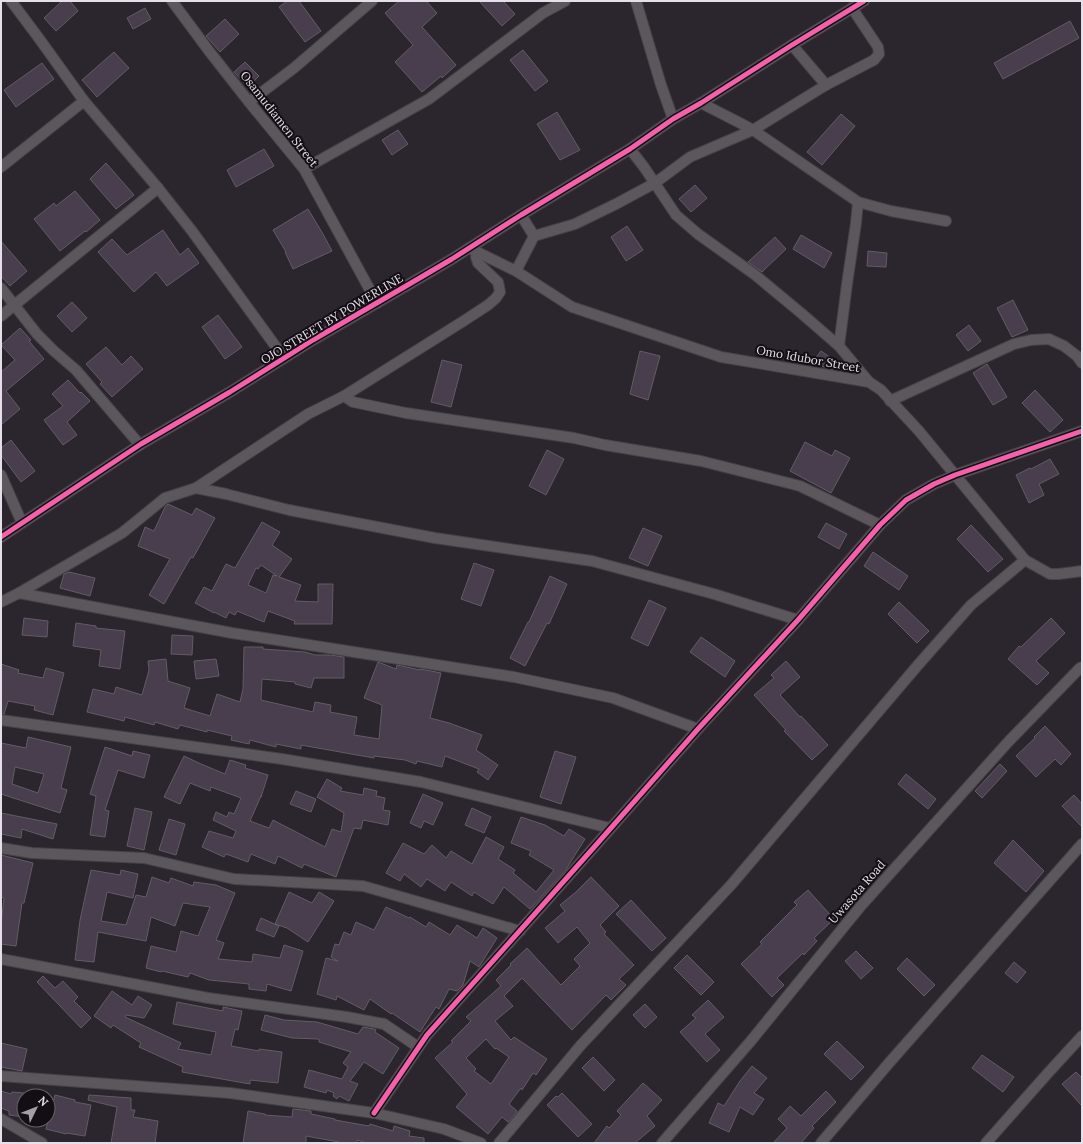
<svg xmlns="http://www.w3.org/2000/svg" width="1083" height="1144" font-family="Lora,serif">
  <rect width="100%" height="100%" fill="#2b262e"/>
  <g fill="#483e4d" stroke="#615d63" fill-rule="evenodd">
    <path d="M62,1h8l8,10 -22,20 -12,-13z"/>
    <path d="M287,1h12l22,30 -16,11 -26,-35z"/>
    <path d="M399,1h27l11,12 -15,14 34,38 -14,13 -1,-2 -19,16 -27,-30 18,-17 -28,-32z"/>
    <path d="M479,1h24l12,13 -13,12z"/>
    <path d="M145,8l6,11 -18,10 -6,-11z"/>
    <path d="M225,19l14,15 -19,18 -14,-16z"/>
    <path d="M1070,21l9,17 -76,41 -9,-16z"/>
    <path d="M523,50l25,31 -13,10 -25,-31z"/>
    <path d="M114,52l15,16 -32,29 -15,-17z"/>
    <path d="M245,62l14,14 -11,11 -14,-15z"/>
    <path d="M42,63l12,16 -38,28 -12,-17z"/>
    <path d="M557,112l23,38 -20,10 -23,-36z"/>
    <path d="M841,114l14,12 -33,39 -15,-13z"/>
    <path d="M398,130l10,14 -16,11 -10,-15z"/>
    <path d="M264,149l10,17 -38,21 -9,-17z"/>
    <path d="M106,163l28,32 -18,14 -26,-30z"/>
    <path d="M695,185l12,13 -16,14 -12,-13z"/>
    <path d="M75,191l25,29 -14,12 -1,-1 -25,20 -26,-32 20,-16 2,3z"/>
    <path d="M308,209l15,25 9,17 -39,18 -8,-17h1l-13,-22z"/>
    <path d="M627,226l16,24 -17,11 -15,-24z"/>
    <path d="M163,230l17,25 8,-7 11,15 -32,23 -11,-14 -22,20 -36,-40 14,-13 15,16z"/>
    <path d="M801,235l31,18 -8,15 -31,-19z"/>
    <path d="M775,237l11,12 -24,23 -14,-10z"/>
    <path d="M1,241l26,30 -17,15 -9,-10z"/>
    <path d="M868,251l19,2 -1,14 -19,-1z"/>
    <path d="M1013,300l15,30 -16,7 -15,-29z"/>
    <path d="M72,302l15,16 -15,14 -15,-16z"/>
    <path d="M218,315l24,32 -17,12 -23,-32z"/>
    <path d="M969,325l12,16 -13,10 -12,-16z"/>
    <path d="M20,328l11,12 -2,1 15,18 -38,32 14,18 -19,16v-53l14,-12 -14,-15z"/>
    <path d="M106,347l16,18 9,-9 12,13 -31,28 -12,-13 2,-2 -16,-18z"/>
    <path d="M640,351l20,5 -12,44 -18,-6z"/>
    <path d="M821,351l19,13 -4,6 -11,-2 -11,-8z"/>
    <path d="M442,360l20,5 -11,42 -20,-5z"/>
    <path d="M987,364l20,33 -14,8 -20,-32z"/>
    <path d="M68,380l12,13 1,-1 9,9 -23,21 10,13 -14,10 -19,-25 19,-14 -11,-12z"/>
    <path d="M1035,390l28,30 -13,12 -28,-29z"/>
    <path d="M11,440l24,31 -14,11 -20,-27v-7z"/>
    <path d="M805,442l27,14 3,-6 15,8 -19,35 -41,-22z"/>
    <path d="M547,450l17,9 -18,36 -17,-9z"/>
    <path d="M1050,459l9,15 -20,10 5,11 -15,8 -13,-28 14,-7 1,1z"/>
    <path d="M168,504l24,11 4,-7 19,10 -22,40 -2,-1 -27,47 -15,-9 21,-36 -32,-13 7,-19 9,4 11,-24z"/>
    <path d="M262,522l18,10 -8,13 20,14 -13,18 22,8 -6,16 23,1v-18h15l-1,40h-38l1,-3 -27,-10 -4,11 -27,-11 -2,4 -6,-3 -3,6 -12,-6v1l-19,-10 9,-16 8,4 14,-27 9,4zM261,565l16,11 -4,-1 -7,18 -18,-8 8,-17 2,1z"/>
    <path d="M826,523l21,11 -8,15 -21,-12z"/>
    <path d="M971,525l32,34 -15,13 -31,-33z"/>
    <path d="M643,528l19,8 -14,30 -19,-8z"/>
    <path d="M873,552l35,24 -9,14 -35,-24z"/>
    <path d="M474,563l20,7 -13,36 -20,-7z"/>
    <path d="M69,572l26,6 -5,18 -30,-8 4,-14z"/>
    <path d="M550,576l17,8 -18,40 -2,-1 -22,43 -15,-8 18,-36h1z"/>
    <path d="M649,600l17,8 -18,38 -17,-8z"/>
    <path d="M899,602l30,29 -12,12 -29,-29z"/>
    <path d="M24,618l24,3 -1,16 -25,-2z"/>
    <path d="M1051,618l14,15 -29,28 13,12 -12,12 -29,-26 11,-13 2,1z"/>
    <path d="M76,623l20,3v2l29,3 -5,38 -21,-3 2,-16 -28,-4z"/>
    <path d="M172,635l21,1 -1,19 -21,-1z"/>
    <path d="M701,637l34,24 -10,16 -35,-25z"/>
    <path d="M244,647h19v2l42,3 10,3h15l14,2v21h-30l-3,10 -16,-4v-2l-33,-3 -1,21 52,12 2,-10 16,3 -1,7 27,5 -3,18 25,4 3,-34 -18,-7 14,-36 18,7 1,-4 23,5v-1l11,2 10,2 -11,45 19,5 33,12 -6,15 22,15 -10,15 -11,-8 2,-3 -34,-13 -3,11 -25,-6 -1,3 -11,-4 -31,-4v2l-73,-13v4l-25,-5v3l-26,-7 -1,4 -18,-4 1,-4 -25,-6v2l-27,-7 -2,4 -23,-7 -1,3 -29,-8 -1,4 -37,-9 6,-23 21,5 2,-7 26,8 7,-25 -1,-9 18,-2 2,22 22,7 -6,20 26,8 7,-22 23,8 3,-13z"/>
    <path d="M216,659l3,17 -23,3 -2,-18z"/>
    <path d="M786,661l14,16 -20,18 20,22 1,-1 27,29 -16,15 -28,-29 2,-1 -32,-35 20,-17 -3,-3z"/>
    <path d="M1,664l18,6 -1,3 25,5 3,-10 18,5 -11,42 -19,-5 1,-4 -27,-5 -4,13h-3z"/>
    <path d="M1045,726l26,28 -10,11 -6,-6 -19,18 -20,-21 19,-18 -1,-1z"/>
    <path d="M28,737l43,10 -10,41 6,2 -7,23 -59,-19v-51l25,5zM15,767l29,7 -6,19 -26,-9z"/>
    <path d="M105,747l27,9 1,-5 17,4 -6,23 -26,-8 -13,40 4,1 -4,26 -15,-2 6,-39 -6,-2z"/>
    <path d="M555,751l21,6 -15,47 -21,-7z"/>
    <path d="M184,756l17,8 24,10 5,-14 16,5 -1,3 23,7 -7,22v-1l-11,25 19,7 4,-8 52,27 7,-18 9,3 3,-19 -27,-16 10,-18 15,9 -2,3 23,4 1,-7 13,3 -1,5 9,2 -2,12 7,1 -2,14 -25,-5 -2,9 -7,-1 -18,49 -32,-13 -2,4 -24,-12 -3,8 -24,-10 -3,8 -22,-8 -2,3 -22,-10 7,-16 24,7 3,-7 -23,-11 3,-8 11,5 2,-5 5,2 7,-16 -30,-11 -1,4 -20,-8 -10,21 -16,-7z"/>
    <path d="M1000,764l7,7 -25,27 -7,-7z"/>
    <path d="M906,774l30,25 -8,10 -30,-25z"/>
    <path d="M296,791l20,8 -5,13 -21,-8z"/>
    <path d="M423,794l20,9 -10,22 -9,-4 -3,7 -11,-5z"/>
    <path d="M1074,795l8,9v23l-20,-21z"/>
    <path d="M135,808l17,4 -8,38 -17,-4z"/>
    <path d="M472,808l19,9 -7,16 -19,-8z"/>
    <path d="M1,813l56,11 -4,15 -31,-10 -1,9 -20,-4z"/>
    <path d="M521,817l24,8 19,11 5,-7 16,10 -20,32 -35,38 -26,-22 -11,17 -19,-12 -2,4 -21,-14 -6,9 -18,-12 -6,8 -17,-13 -4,7 -14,-8 17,-30 21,11 8,-9 14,13 5,-7 21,13 14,-27 18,10 -6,12 17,11 -2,3 23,19 18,-22 -25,-15 2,-4 -20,-8z"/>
    <path d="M169,819l16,5 -9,31 -17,-5z"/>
    <path d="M1013,840l31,31 -18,21 -32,-29z"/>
    <path d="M1,855l32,8 -9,40h-2l-6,43 -15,-2v-19l3,-27 -3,-1z"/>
    <path d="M91,870l29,5 1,-5 17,4 -5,24 -26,-6 -6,29 25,4 10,-30 10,2 6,-20 17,6 2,-5 22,8 1,-4 22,3 19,8 -19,47 8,3 -6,16 34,3 1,-8 27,4 4,-13 19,6 -12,40 -24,-7 -1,7 -17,-2v-5l-40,-4 -19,-7 -2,4 -26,-6 -1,1 -15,-4 5,-22 25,6 5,-21 17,5 12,-29 -27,-4 -8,23 -24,-9 -5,24 -48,-9 -4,30 -19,-2 5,-40z"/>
    <path d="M591,877l28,29 -19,19 6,7 -2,2 30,31 -15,14 7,6 -15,15 -5,-5 -34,35 -50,-52 -18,18 9,10 -18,15 16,19 3,-3 33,22 -11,16 -3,-2 -11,17 -1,-2 -12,16 8,7 -1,2 -8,9 -6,-5 -14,17 -32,-27 11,-13 -32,-36 18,-16 -2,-1 20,-20 -5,-4 35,-31 -5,-6 15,-15 -1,-1 17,-16 34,37 19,-19 -6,-7 16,-16 -13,-16 -19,16 -13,-15 20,-17 -5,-6 16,-13zM486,1039l9,10 1,-1 13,9 -18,27 -17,-13 2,-2 -10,-11z"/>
    <path d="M808,890l26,29 -20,19 3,3 -13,14 -1,-2 -26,25 7,7 -12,12 -31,-33 21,-20 -2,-2 37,-37 -3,-3z"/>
    <path d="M289,892l23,11 7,-11 15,9 -26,41 -21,-14 -12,-4z"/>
    <path d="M631,900l35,38 -14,13 -36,-37z"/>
    <path d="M386,907l23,11 1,-1 16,10 3,-5 21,13 7,-10 20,13 6,-10 14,10 -18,29 -9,-6 -7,24 -6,6 -8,-2 -10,20 -3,-2 -16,25 -28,-19 -1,1 -21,-15 -6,11 -27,-14 -1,4 -19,-6 9,-36 12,3 -7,-4 4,-13 4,1 5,-13 7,3 5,-13 18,8z"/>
    <path d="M261,918l18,8 -5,11 -18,-7z"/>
    <path d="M856,951l17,17 -12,11 -16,-18z"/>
    <path d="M687,955l27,27 -13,13 -27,-27z"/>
    <path d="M907,958l28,27 -11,11 -27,-27z"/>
    <path d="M1014,962l12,10 -9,11 -12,-10z"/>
    <path d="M43,976l12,12 8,-7 15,16 -4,4 17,17 -10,10 -44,-46z"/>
    <path d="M112,991l20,14 6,-9 14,9 -8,13 -18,-3 -1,2 56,26 -3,6 33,6 5,-23 -43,-8 4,-22 46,9v-4l19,4 -4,19 -3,-1 -4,17 28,5v-2l23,3 -4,31 -28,-3v4l-68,-12 1,-5 -44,-20 2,-4 -28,-18 -2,3 -17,-12z"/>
    <path d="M708,1000l16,17 -19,17 15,16 -13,12 -27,-30 16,-14 -4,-3z"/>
    <path d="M645,1004l12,13 -12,11 -12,-13z"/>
    <path d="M265,1015l19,5 33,2 41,12 5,-7 11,2 2,1 -1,2 24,16 -16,26 -19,-12 -14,19 8,3 -9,17 -10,-5 -2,3 -4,-3 1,-3 -7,-3 -1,3 -22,-6 5,-17 33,9 6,-12 -5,-4 8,-11 -32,-10v-3l-27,-1 -31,-8z"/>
    <path d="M837,1041l27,26 -13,13 -27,-26z"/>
    <path d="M1,1043l26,6 -5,22 -21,-4z"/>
    <path d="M982,1055l32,22 -11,15 -31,-24z"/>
    <path d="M593,1057l22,23 -11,11 -22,-23z"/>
    <path d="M752,1066l15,12 -13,15 10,6 -11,16 -13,-8 -11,25 -20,-9 9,-20 6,3 16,-25z"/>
    <path d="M1076,1072l6,6v28l-20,-22z"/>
    <path d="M643,1083l19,17 -15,16 8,10 -20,17h-41l13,-17 2,2 12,-13 -4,-4z"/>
    <path d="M1,1091l10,3 1,-2 12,1v24l-15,-2v-4l-8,-3z"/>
    <path d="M826,1091l10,11 -24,24 2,2 -13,15h-28l14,-15 -9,-9 12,-13 11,10z"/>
    <path d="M562,1093l30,31 -14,13 -31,-32 9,-9 2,1z"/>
    <path d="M55,1095l20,5v2l16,3 -6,31 -19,-3v1l-20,-5z"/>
    <path d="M89,1095l42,3v12h4l-2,7 25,4 -3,22h-44l6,-36 -29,-7z"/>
    <path d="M293,1109l18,2v3l24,5v1l34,6 1,-2 23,7 1,-5 16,5 -1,5 15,2v5h-57l-10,-3v3h-18v-1l-33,-6v7h-63l5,-32 17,3v1l27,2z"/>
  </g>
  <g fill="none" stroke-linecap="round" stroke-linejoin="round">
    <g stroke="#464148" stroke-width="12">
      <g id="street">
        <path d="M11,1l27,36 46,64 74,87 34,43 92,127"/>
        <path d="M172,1l37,50 40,51 55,67 73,134"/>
        <path d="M636,1l25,84 12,34"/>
        <path d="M792,45l34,40"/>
        <path d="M249,102l45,-34 78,-67"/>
        <path d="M701,103l39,20 13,7 105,72 33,9 55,10"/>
        <path d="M630,149l14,18 32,48 22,19 56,40 47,39 38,33 30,36"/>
        <path d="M1,167l83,-66"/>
        <path d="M304,169l125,-70 114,-86 22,-12"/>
        <path d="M521,215l13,21"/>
        <path d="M469,248l47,23 56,36 149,50 148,25 12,8 38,41 106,129 25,14h9l23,-3"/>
        <path d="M516,271l18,-35 41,-12 41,-20 39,-21 35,-26 63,-27 73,-45 48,-25 5,-6 -1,-7 -26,-39"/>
        <path d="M1,288l36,46 17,17 22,19 64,75"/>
        <path d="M1,316l157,-128"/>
        <path d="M839,346l8,-62 9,-61 2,-21"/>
        <path d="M344,396l9,6 53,11 168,25 31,7 96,16 99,25 80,39"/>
        <path d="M890,401l124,-57 17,-4 18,-1 15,7 13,10 5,7"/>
        <path d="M1,475l21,48"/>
        <path d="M196,488l30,6 63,16 146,28 157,23 122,33 84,26"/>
        <path d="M1,537l140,-93 89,-52 83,-52 93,-54 46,-27 69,-44 109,-66 43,-30 28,-16 91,-58 72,-44"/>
        <path d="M19,593l213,40 282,44 99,21 85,31"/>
        <path d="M1,602l18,-9 103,-60 43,-35 31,-10 112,-74 36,-18 118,-74 26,-17 8,-7 4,-6 -2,-10 -20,-19 -2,-6 1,-5"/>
        <path d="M1,720l281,39 139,23 189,46"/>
        <path d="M1,848l31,5 112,5 90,21 129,7 157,45"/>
        <path d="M1,959l207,39 139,19 37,7 34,23"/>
        <path d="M1,1076l229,17 144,20 70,16 37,14"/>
        <path d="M374,1113l53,-78 169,-190 102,-116 100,-109 82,-95 26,-25 28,-16 21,-9 127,-44"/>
        <path d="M1,1119l41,24"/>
        <path d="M499,1143l82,-98 150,-160 187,-220 53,-60 54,-45"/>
        <path d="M662,1143l88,-101 110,-135 149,-166 71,-73 2,-1"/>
        <path d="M821,1143l68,-80 193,-219"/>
        <path d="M986,1143l62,-70 34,-37"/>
      </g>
    </g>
    <use href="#street" stroke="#5b575d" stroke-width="10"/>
    <g stroke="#120e14" stroke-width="8">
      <g id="cycleway">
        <path d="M1,537l140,-93 89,-52 83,-52 93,-54 46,-27 69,-44 109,-66 43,-30 28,-16 91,-58 72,-44"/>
        <path d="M374,1113l53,-78 169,-190 102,-116 100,-109 82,-95 26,-25 28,-16 21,-9 127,-44"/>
      </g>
    </g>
    <use href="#cycleway" stroke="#f560ab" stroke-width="5"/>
  </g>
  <g text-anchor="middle" stroke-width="4" stroke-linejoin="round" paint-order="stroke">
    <g font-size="12" fill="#e4dfe8" stroke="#120e14">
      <text transform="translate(279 119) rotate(52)" y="4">Osamudiamen Street</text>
      <text transform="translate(332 319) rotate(-31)" y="4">OJO STREET BY POWERLINE</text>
      <text transform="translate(808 359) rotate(10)" y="4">Omo Idubor Street</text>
      <text transform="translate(857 892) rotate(-49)" y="4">Uwasota Road</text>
    </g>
  </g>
  <rect width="1083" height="1144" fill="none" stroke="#e4dfe8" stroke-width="4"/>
  <g transform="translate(36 1108) rotate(47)"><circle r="19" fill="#120e14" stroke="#666269"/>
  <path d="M0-3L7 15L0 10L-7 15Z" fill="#a39ea7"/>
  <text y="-6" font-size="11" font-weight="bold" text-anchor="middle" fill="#e4dfe8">N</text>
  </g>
</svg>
